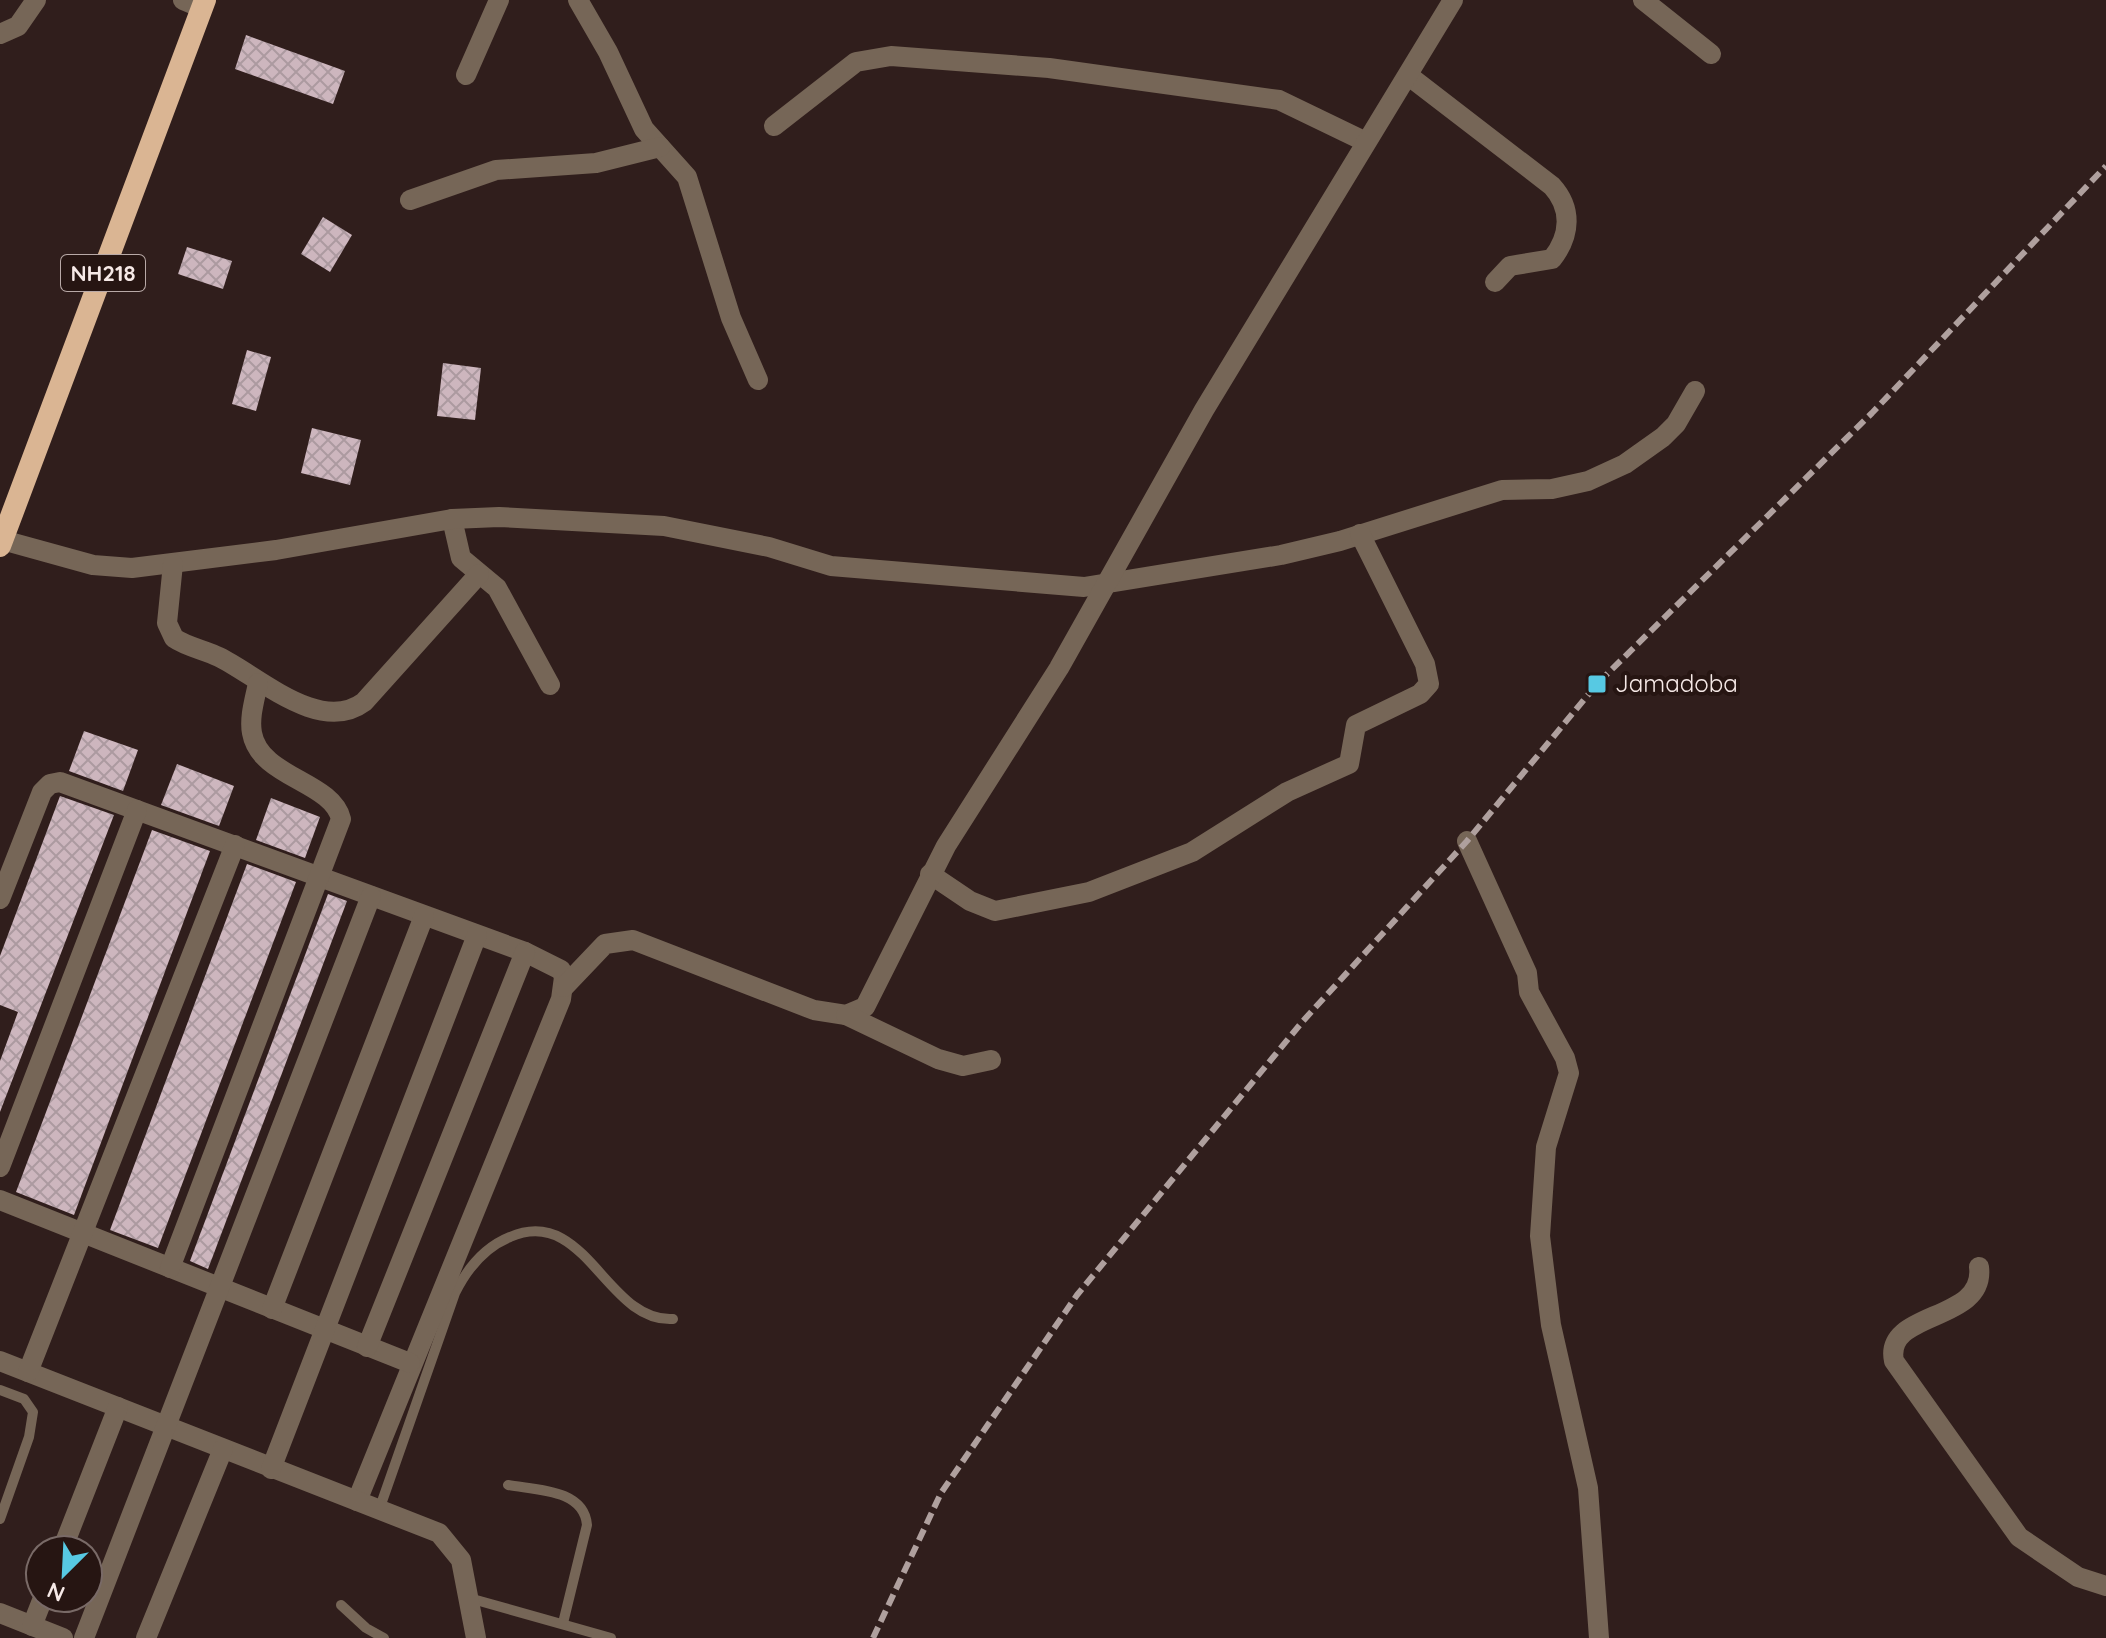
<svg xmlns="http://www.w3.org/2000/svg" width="2106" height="1638" font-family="Quicksand,sans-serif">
  <defs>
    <pattern id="building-cross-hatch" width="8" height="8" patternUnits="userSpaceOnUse" patternTransform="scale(2)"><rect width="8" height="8" fill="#cdb6be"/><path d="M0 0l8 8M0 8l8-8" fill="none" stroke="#ac9aa0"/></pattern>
  </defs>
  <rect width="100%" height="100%" fill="#301e1c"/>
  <g fill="url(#building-cross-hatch)">
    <path d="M246,35l99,36 -12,33 -98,-35z"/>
    <path d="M323,217l29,18 -22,37 -29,-18z"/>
    <path d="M187,247l45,14 -9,28 -45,-15z"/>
    <path d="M247,350l24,7 -15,54 -24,-7z"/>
    <path d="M443,363l38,5 -6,52 -38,-4z"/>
    <path d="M312,428l49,12 -11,45 -49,-12z"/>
    <path d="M84,731l54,19 -15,41 -54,-20z"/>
    <path d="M177,764l57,22 -15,40 -58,-21z"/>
    <path d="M60,796l54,19 -114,297v-51l18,-49 -18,-7v-49z"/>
    <path d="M271,798l49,19 -15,41 -49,-18z"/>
    <path d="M152,830l58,21 -136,364 -58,-23z"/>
    <path d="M247,864l49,18 -138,366 -48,-18z"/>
    <path d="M328,894l19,7 -139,368 -18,-8z"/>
  </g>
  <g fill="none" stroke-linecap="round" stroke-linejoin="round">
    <g stroke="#766657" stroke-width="10">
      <path d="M0,1390l24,9 9,13 -4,25 -29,82"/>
      <path d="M508,1485c28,5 76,4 79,40l-24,98"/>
      <path d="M379,1510l76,-217c12,-24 30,-46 55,-56 76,-33 96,86 163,82"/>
      <path d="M469,1598l142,40"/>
      <path d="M341,1605l25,23 18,10"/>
    </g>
    <g stroke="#766657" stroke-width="20">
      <path d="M183,0l19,8"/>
      <path d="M578,0l30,52 36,77 43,48 44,141 27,62"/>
      <path d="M1643,0l68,54"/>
      <path d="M0,34l18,-8 18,-26"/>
      <path d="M466,75l33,-75"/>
      <path d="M1409,76l143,110c20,22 19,49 0,73l-42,7 -15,16"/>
      <path d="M774,126l82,-64 35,-6 158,12 230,32 87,42"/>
      <path d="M410,200l86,-30 100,-7 64,-16"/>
      <path d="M452,519l9,39 36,30 53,97"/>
      <path d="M2,540l91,25 39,3 144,-18 176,-31 47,-2 165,9 105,21 62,19 253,21 197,-32 59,-14 162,-51 50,-1 36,-8 37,-17 38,-27 13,-13 19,-33"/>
      <path d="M173,564l-6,59 7,15c13,9 31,12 45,19 39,19 101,78 145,45l115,-128"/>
      <path d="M1467,841l60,132 2,19 36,66 4,15 -23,74 -6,89 11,89 37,163 11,150"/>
      <path d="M930,874l40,27 25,10 94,-19 103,-40 95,-60 62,-28 7,-39 64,-31 9,-10 -4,-20 -65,-130"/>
      <path d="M0,899l42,-107 8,-8 10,-2 465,170 36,18 3,7 -3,22 -204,502"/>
      <path d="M564,987l41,-43 28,-4 181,70 32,5 19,-8 81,-161 113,-178 145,-258 249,-410"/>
      <path d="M846,1015l92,44 25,7 28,-6"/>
      <path d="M0,1167l137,-357"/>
      <path d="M0,1200l410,163"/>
      <path d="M1979,1267c7,56 -96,43 -85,94l125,176 59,40 28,9"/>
      <path d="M170,1268l171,-449c-9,-38 -81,-41 -89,-86 -3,-16 3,-34 6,-50"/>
      <path d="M272,1309l152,-393"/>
      <path d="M367,1347l158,-395"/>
      <path d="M0,1361l439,172 22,27 15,78"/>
      <path d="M28,1372l207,-527"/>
      <path d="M271,1469l206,-534"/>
      <path d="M62,1550l56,-143"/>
      <path d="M0,1613l63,25"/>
      <path d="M32,1626l11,-28"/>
      <path d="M84,1638l287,-742"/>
      <path d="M146,1638l77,-189"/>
    </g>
    <path stroke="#dab593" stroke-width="22" d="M0,546l205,-546"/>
    <path stroke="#afa09e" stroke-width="6" stroke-dasharray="12 6" stroke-linecap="butt" d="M873,1638l68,-145 136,-198 226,-274 164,-180 130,-157 275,-271 234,-247"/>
  </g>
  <rect fill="#57c9e3" stroke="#261512" stroke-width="3" x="1587" y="674" width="20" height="20" rx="4"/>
  <g text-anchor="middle" stroke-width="8" stroke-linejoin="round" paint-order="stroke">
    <rect fill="#261512" stroke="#b8a9a7" stroke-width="2" x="61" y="255" width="84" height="36" rx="6"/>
    <g font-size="22" font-weight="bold" fill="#f6e9e7">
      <text x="103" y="281">NH218</text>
    </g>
    <g font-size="24" fill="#f6e9e7" stroke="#261512" text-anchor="start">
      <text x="1615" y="692">Jamadoba</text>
    </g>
  </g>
  <g transform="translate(64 1574) rotate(204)"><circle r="38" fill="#261512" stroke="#796a67" stroke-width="2"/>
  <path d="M0-6L14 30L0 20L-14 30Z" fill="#57c9e3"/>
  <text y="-12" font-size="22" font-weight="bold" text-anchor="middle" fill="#f6e9e7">N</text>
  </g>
</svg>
